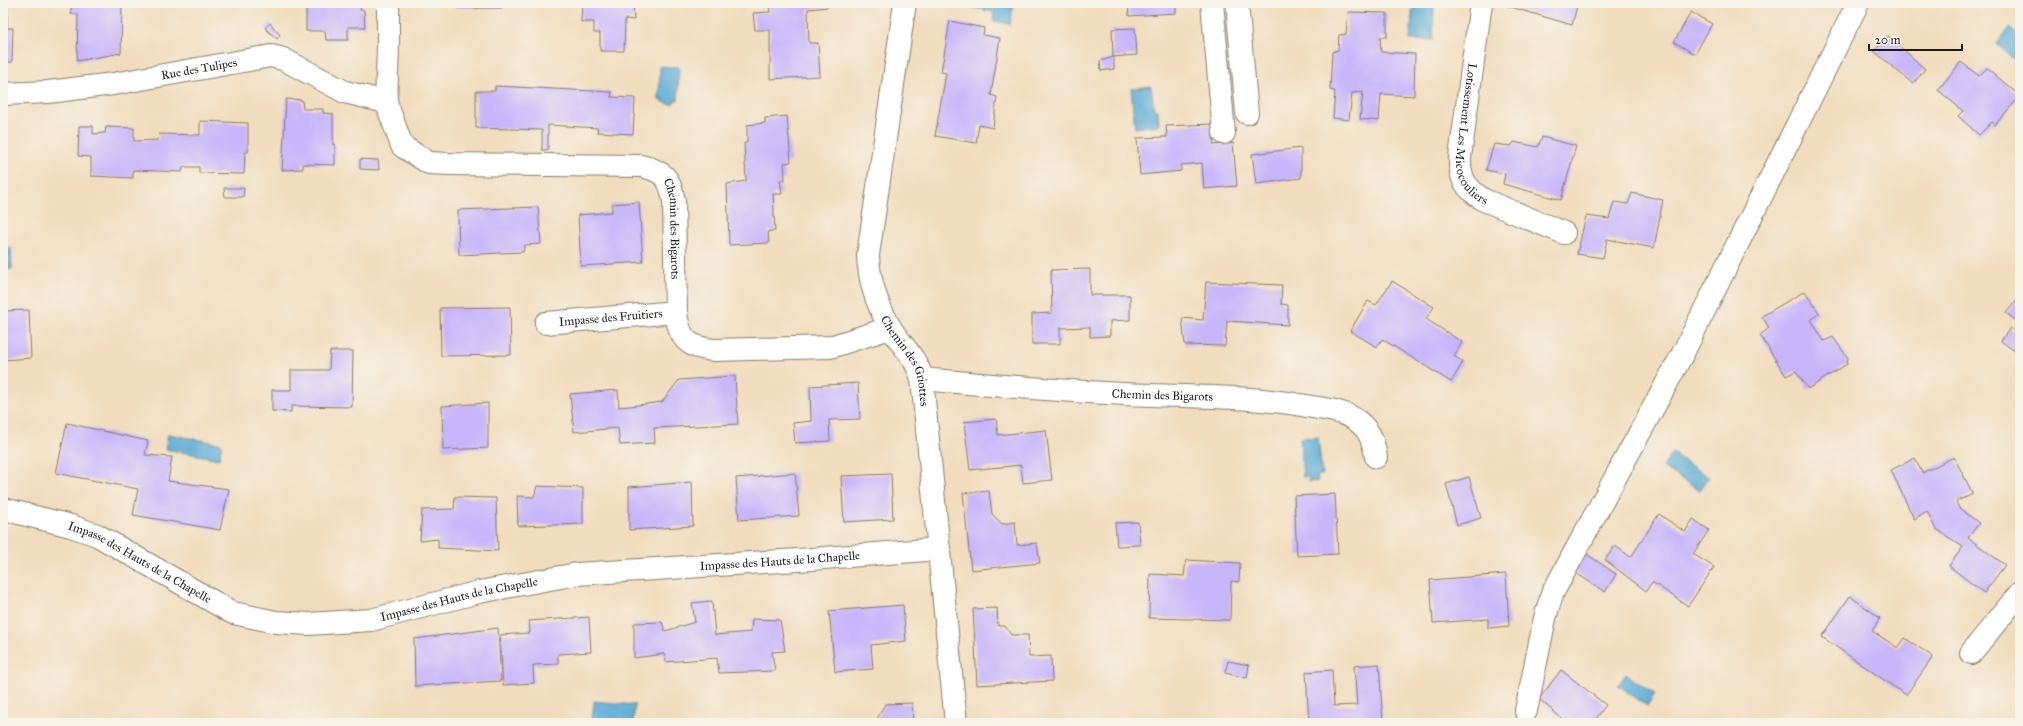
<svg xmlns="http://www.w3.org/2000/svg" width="2023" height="726" font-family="'IM FELL Great Primer',serif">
  <rect width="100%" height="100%" fill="#f7f3e8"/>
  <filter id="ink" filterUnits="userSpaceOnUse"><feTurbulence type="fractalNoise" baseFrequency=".025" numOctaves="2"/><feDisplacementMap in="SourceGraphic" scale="8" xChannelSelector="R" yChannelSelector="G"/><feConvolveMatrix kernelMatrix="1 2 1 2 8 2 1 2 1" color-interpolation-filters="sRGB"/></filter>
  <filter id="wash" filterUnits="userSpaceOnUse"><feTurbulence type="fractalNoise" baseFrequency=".012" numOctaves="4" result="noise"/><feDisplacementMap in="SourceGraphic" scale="16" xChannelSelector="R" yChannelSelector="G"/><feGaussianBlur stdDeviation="0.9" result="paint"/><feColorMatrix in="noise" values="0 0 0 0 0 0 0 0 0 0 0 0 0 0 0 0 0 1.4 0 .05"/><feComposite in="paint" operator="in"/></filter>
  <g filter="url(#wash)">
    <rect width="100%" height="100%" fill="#f1ddbd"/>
    <g fill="#5babd5" stroke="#3c6478">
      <path d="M967,3h47l-4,21 -17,-3 1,-9 -28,-6z"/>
      <path d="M1413,3h21l-1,37h-23z"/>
      <path d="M2010,28l10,9v27l-24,-20z"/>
      <path d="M660,66l19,1 -1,33h-3l-2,4h-4l-10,-4z"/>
      <path d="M1151,86l3,24h4l1,15 -24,3 -4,-39z"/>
      <path d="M3,248h8l1,21h-9z"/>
      <path d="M168,434l54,10 -3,15 -54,-10z"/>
      <path d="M1318,437l4,38 -5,1 1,5 -9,1v-5h-6l-3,-39z"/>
      <path d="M1672,453l37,24 -9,14 -37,-24z"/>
      <path d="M1626,674l29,20 -8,12 -29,-21z"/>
      <path d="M594,701l41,4 -2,18 -41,-1z"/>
    </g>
    <g id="blocks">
      <g fill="#c8b6fa">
        <path d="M3,3h5l-1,25h6l-1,34h-9z"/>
        <path d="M71,3h51l-1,50 -44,8 1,-47h-7z"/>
        <path d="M306,3l55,1 -1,6h4l1,17h-17v13h-22l-1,-9h-19z"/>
        <path d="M457,3h47l-1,5h-47z"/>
        <path d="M582,3h51l1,17 -9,-1 -1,32h-24v-18h-6v-11h-13z"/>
        <path d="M769,3h59v4l-20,2 1,34h9l2,33 -50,3v-49h-15l-2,-17 17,-1z"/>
        <path d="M1128,3h48v10l-47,3z"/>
        <path d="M1504,3h74l-6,22 -68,-20z"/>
        <path d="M1348,12l39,1v24h-7l1,15 34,2 -1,42 -33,-2 -2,27 -19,-2 3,-27 -11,1 -3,27 -16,-2 2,-27 -5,-1 2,-38 6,-2 1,-15 7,-1z"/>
        <path d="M1691,12l21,12 -17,30 -21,-12z"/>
        <path d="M950,21l34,7 -1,7 17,3 -9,57 6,2 -4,31 -14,-3 -3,18 -41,-7 11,-63 -5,-1z"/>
        <path d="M270,23l10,12 -3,4 -12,-11z"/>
        <path d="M1135,28l2,27 -24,2 -1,-28z"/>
        <path d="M1888,36l37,33 -12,15 -39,-33z"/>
        <path d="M1114,57v12l-13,2 -1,-10z"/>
        <path d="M1961,62l18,14 8,-8 33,28 -25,29 -3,-3 -13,13 -21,-19 5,-5 -25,-21z"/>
        <path d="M495,86l117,6 -1,5 24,1 -2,36 -36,-2 1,-4 -50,-3v25h-6v-20l-66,-2v-37h19z"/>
        <path d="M286,99l16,1 1,9h20v4l10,1v31l2,-1v21l-32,-1v5l-21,1z"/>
        <path d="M787,116l4,46 -7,1 1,17h-5l2,14h-9l2,37h-7l1,12 -40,2 -2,-61 19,-3 -2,-38h3v-18l18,-2v-5z"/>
        <path d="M200,121l48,2v29h-3l-1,22 -45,-1v-6h-16l-1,5 -49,-2v8l-42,-2v-19l-13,-1 1,-30h14v8l12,-1 1,-6 28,1v13l24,-1 1,-6 41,1z"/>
        <path d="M1212,124l2,21 19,-2 4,43 -33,3 -2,-26 -21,2v6l-41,4 -3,-37 30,-1 -1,-11z"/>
        <path d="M1542,137l34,9 -15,54 -58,-16 2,-10 -19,-4 8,-26 17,2 3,-4 24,5z"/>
        <path d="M1301,148v30l-45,6 -4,-30z"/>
        <path d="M360,159l18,1 1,10 -19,-1z"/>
        <path d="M224,188h20l-1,9h-18z"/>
        <path d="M1632,193l31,7 -9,48 -47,-9 -4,19 -26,-4 9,-38 23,3 5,-17 14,2z"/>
        <path d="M639,202l4,60 -62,4 -3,-51 34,-3v-8z"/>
        <path d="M538,207l3,37 -16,1 -2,7 -64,3 -1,-45z"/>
        <path d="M1090,269v26h40v25l-20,1v15l-20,1v-10l-30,1v16h-28v-30l20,-1 -1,-43z"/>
        <path d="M1392,281l42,26 -8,12 36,23 -8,14 9,6 -12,20 -69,-43 -5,8 -27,-16 18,-30 8,4z"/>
        <path d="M1206,282l76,3 -1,19 7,1v20l-61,-4 -2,25 -40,-1 -3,-27 21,2z"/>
        <path d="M1805,291l14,22 -8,7 13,21 9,-4 15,21 -1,6 -39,25 -12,-18 -10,5 -26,-41 9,-7 -7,-12z"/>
        <path d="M2020,296v28l-14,-11z"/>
        <path d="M510,307l1,48 -70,1 -1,-48z"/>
        <path d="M29,310l2,48 -28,2v-49z"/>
        <path d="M2010,328l10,7v20l-19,-14z"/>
        <path d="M330,351h23l-1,56 -61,-1v6l-19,-1v-21h19v-20h38z"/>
        <path d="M735,376l3,48 -84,4 1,15 -35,2 -2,-17 -44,4 -4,-38 48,-4 1,17 11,-1 32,-4 17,-22z"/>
        <path d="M858,383l2,36 -31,1 1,21 -35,2 -2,-20 18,-2 -1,-35z"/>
        <path d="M488,403v45l-45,2 -1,-44z"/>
        <path d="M996,419l2,16 48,-5 6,50 -29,3 -2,-18 -51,5 -6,-48z"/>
        <path d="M67,423l81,18 -3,14 27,2 -4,24 61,8 -9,41 -87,-15 5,-26 -82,-16z"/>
        <path d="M1954,457l19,37 -17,8 3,6 20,15 -11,15 37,27 -21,28 -35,-27 14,-19 -28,-19 -8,-17 -13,8 -23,-49 24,-12 7,15z"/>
        <path d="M795,473l4,43 -60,4 -3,-42z"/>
        <path d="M891,474l2,45 -49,3 -3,-46z"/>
        <path d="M1469,477l12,41 -24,7 -11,-41z"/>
        <path d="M692,482l1,44 -64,4v-43z"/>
        <path d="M537,486l46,2v36l-65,2 -1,-30 17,1z"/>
        <path d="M989,491l3,23 10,10 13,-2 2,23 20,-2 3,20 -69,7 -8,-77z"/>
        <path d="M1335,494l3,60 -41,2 -3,-60z"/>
        <path d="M455,497l41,1 2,53 -60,-3v-9l-18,2 2,-31 32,-1z"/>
        <path d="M1659,514l26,18 8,-13 16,11 -16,24 21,13 -26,39 -36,-24 -6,9 -41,-31 10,-14 16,11z"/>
        <path d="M1138,522l2,23 -23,1 -2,-23z"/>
        <path d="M1585,553l31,21 -11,18 -32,-21z"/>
        <path d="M1186,560l54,3 -1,19 -8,-1 -1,39 -81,-2 1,-44 34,2z"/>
        <path d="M1506,574l3,52 -21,2v-9l-55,4 -3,-43z"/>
        <path d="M1850,596l30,22 -8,13 26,17 7,-10 28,19 -27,38 -84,-58z"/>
        <path d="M712,601l3,34 36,-3 1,-13 28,1 5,31 -13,1 3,19 -56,2 -2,-15 -51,4 -2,-8 -30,4v-35l28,-1 3,9 30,-9 -3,-19z"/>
        <path d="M903,605l3,36 -35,4 2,24 -38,3 -6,-61z"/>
        <path d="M997,608l1,18h7l6,9h17l1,22 22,-1 1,25 -75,4 -4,-76z"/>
        <path d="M589,617l2,35 -33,2v10l-25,1 1,18 -31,2 -3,-50 30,-2 -1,-12z"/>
        <path d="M498,628l3,53 -86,5 -1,-47z"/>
        <path d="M1228,661l21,4 -2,13 -22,-5z"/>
        <path d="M1379,664l4,59h-74l-3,-51 26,-2 2,36 23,-1 -3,-39z"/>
        <path d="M1561,670l45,35 -13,18h-26l-28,-24z"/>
        <path d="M912,703l1,20h-45l8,-2 9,-17z"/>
      </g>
    </g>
  </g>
  <g filter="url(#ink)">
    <use href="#blocks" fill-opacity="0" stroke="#867c6c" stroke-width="1"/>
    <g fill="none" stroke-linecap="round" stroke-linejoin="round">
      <g stroke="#867c6c" stroke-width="24">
        <g id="minor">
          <path id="s1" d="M388,3v45l-2,54 16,44 27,17 20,1 192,2c23,5 29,12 33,35l2,111c3,27 12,36 39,38l115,-3 60,-19"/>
          <path id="s2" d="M905,3l-37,252c1,26 9,50 22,72 11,18 27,31 32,52l34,344"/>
          <path d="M1212,3l12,130"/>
          <path d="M1237,3l10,110"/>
          <path id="s3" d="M1481,3l-21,154c-1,21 6,32 24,43l80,33"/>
          <path id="s4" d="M3,94l45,-2 65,-8 158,-28 12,3 62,33 41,10"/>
          <path id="s5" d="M546,323l130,-11"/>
          <path id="s6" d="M922,379c67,6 135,12 202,15 63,3 126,1 188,13 13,2 29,4 41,11 16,10 20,21 23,39"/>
          <path id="s7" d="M3,509l68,17 26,9 136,78 43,9 32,2 63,-4 108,-28 98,-18 221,-14 141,-11"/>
          <path d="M1971,653l49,-60"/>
          <path d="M1526,711l19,-93 7,-24 130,-239 176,-352"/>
        </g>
      </g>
      <use href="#minor" stroke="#fff" stroke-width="22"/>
    </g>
  </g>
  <g text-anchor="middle" stroke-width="4" stroke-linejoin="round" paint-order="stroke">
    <g font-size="12" fill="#1c1c1c" stroke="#f7f3e8">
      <text dy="4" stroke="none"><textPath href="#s4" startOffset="198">Rue des Tulipes</textPath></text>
      <text dy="4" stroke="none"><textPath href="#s3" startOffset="136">Lotissement Les Micocouliers</textPath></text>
      <text dy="4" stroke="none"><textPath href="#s1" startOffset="470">Chemin des Bigarots</textPath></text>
      <text dy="4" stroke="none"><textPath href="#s5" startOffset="65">Impasse des Fruitiers</textPath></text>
      <text dy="4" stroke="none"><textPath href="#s2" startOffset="369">Chemin des Griottes</textPath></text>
      <text dy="4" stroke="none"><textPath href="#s6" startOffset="241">Chemin des Bigarots</textPath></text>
      <text dy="4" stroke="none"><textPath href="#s7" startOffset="808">Impasse des Hauts de la Chapelle</textPath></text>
      <text dy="4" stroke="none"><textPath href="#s7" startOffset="148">Impasse des Hauts de la Chapelle</textPath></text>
      <text dy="4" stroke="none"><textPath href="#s7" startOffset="484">Impasse des Hauts de la Chapelle</textPath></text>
    </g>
  </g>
  <rect width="2023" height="726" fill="none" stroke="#f7f3e8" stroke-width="16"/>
  <path d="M1869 44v6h93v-6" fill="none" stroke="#1c1c1c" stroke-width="2"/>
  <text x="1875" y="44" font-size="12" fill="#1c1c1c" stroke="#f7f3e8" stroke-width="3" paint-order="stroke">20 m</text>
</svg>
